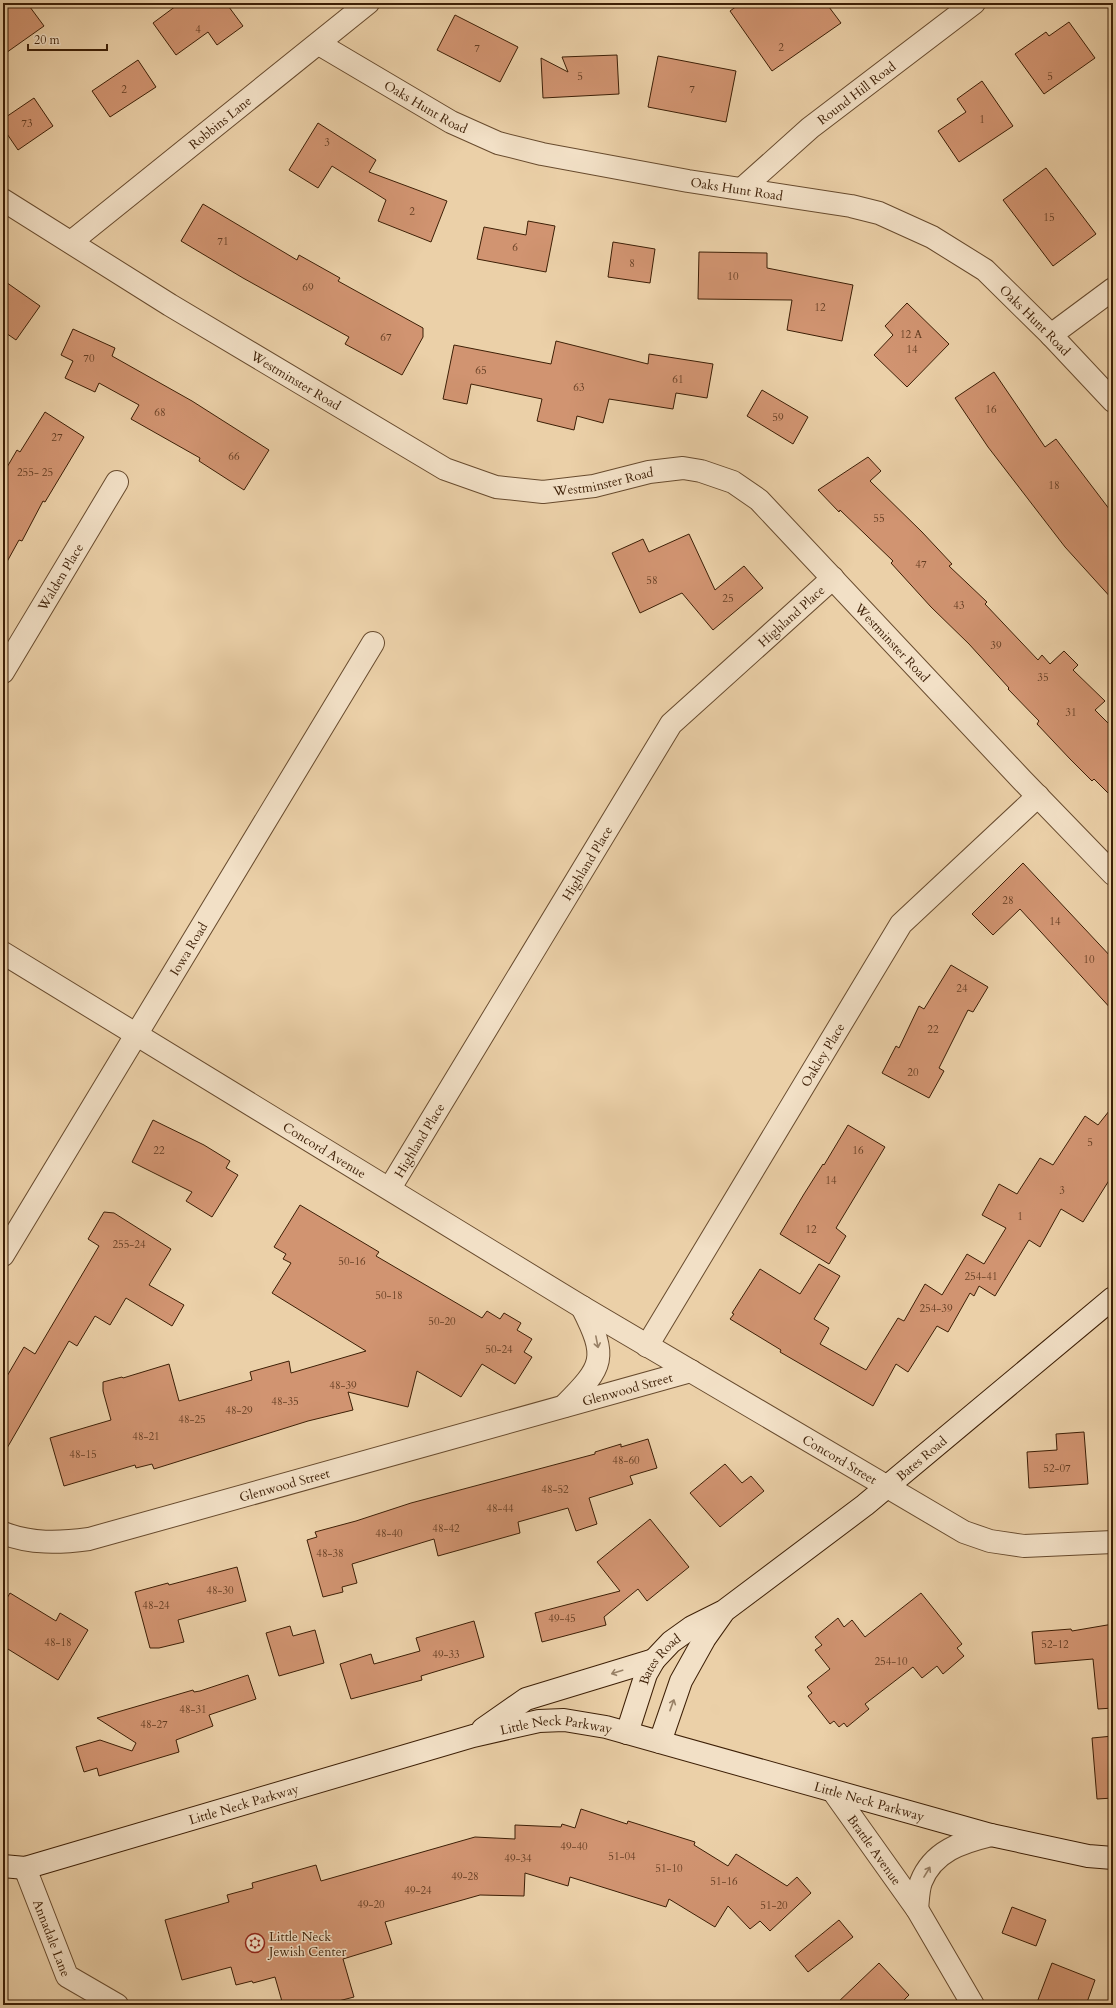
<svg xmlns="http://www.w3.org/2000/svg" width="1116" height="2008" font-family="Cardo,serif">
  <rect width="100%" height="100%" fill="#ebd0a8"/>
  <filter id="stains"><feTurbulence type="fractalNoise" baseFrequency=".005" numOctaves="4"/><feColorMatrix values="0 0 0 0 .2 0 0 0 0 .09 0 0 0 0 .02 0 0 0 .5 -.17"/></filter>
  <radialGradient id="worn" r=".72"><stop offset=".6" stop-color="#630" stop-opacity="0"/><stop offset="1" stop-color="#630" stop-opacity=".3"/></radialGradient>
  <g fill="#d19471" stroke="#3d1f06">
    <path d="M3,3h24l17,23 -41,29z"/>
    <path d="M180,3h46l17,23 -26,19 -9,-13 -32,23 -23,-32z"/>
    <path d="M741,3h85l15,20 -69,48 -42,-60z"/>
    <path d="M455,15l63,32 -18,35 -63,-32z"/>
    <path d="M1069,22l26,36 -51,36 -29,-40 31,-22 3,4z"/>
    <path d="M617,55l2,39 -76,4 -2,-40 27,14 -6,-15z"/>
    <path d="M658,56l78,15 -10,51 -78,-15z"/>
    <path d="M138,60l18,27 -46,30 -18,-26z"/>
    <path d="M982,81l31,45 -54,36 -21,-31 28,-19 -9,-13z"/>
    <path d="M34,98l19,28 -35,24 -15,-22v-9z"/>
    <path d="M318,123l58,37 -7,12 78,29 -16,41 -53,-21 8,-21 -54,-34 -14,22 -29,-18z"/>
    <path d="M1046,168l50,66 -43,32 -50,-66z"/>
    <path d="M203,204l94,56 2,-5 41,23 -2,3 85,47v9l-21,38 -57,-31 4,-7 -106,-59 -62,-37z"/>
    <path d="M528,221l27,5 -9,46 -69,-13 7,-32 42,8z"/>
    <path d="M613,242l42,7 -5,34 -42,-6z"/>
    <path d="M699,252l68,1v15l86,17 -11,56 -55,-11 5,-30 -94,-1z"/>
    <path d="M3,280l37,26 -24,34 -13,-9z"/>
    <path d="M907,303l42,41 -42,43 -33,-32 19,-20 -8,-9z"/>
    <path d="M73,329l42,19 -3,8 80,45 77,49 -25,40 -45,-29 1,-3 -69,-39 8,-14 -40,-22 -4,9 -30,-14 8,-17 -12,-6z"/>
    <path d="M556,341l92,23 1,-10 64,10 -6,34 -31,-5 -3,16 -64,-10 -6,24 -26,-7 -3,14 -37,-9 5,-22 -71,-15 -4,20 -24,-5 11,-54 97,19z"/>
    <path d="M994,372l51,75 11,-8 57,75v86l-48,-53 -77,-100 -33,-49z"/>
    <path d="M762,390l46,27 -15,27 -46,-28z"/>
    <path d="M45,412l39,25 -39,65 -2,-1 -21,40 -3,-1 -16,29v-95l14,-24 3,2z"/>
    <path d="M868,457l13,14 -11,10 52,51 30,32 -3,2 38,36 -2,2 53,56 4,-5 8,9 14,-13 14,14 -5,5 32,31 -10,9 18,18v70l-19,-19 -2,2 -22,-22 -33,-35 2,-3 -31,-32 1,-1 -40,-44 -38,-37 -40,-44 2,-2 -53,-51 -1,2 -21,-22z"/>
    <path d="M689,534l26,56 29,-24 19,22 -50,42 -31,-37 -42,20 -28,-60 31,-14 6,13z"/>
    <path d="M1023,863l90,96v52l-93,-102 -27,26 -21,-21z"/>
    <path d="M951,965l37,22 -15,25 -5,-2 -29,58 5,3 -15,27 -47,-25 14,-27 3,2 20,-42 5,3z"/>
    <path d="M1113,1106v68l-30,48 -22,-13 -21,38 -11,-7 -34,56 -16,-10 -5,10 -4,-3 -22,39 -11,-6 -29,46 -12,-8 -23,42 -93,-54 1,-2 -51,-31 4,-5 -2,-1 28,-44 40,25 19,-30 21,12 -26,43 15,9 -9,16 46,26 32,-52 6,3 21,-37 17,11 25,-41 17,10 22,-36 -24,-13 17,-31 18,10 23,-36 13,7 32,-49 13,9z"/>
    <path d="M153,1120l51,25 26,16 -4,7 12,7 -26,42 -26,-16 6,-9 -60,-30z"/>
    <path d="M848,1125l37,22 -49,81 10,8 -17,28 -49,-30 24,-40 19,-30 1,1z"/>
    <path d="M300,1205l79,47 -3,4 106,62 5,-7 13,8 4,-6 17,10 -4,7 15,9 -8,13 8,5 -17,27 -33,-20 -21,33 -44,-26 -9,36 -60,-15 5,18 -45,11 -154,48 -2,-5 -16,4 -1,-3 -71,21 -14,-48 61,-18 -8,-29v-9l19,-5 1,1 46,-14 10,37 73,-21 -2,-8 39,-11 2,12 75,-22 -94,-58 19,-30 -8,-4 3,-5 -12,-7z"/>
    <path d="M104,1212l10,1 57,36 -22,36 35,20 -12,21 -46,-28 -16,27 -15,-9 -18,30 -8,-5 -66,114v-72l21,-36 11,7 64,-108 -11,-7z"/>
    <path d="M1084,1432l4,52 -59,4 -2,-36 30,-2 -1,-16z"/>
    <path d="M648,1439l9,29 -27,8 3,8 -44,14 8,26 -21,7 -8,-23 -50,14 2,11 -82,23 -4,-17 -82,25 5,19 -15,4 1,5 -20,5 -16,-57 10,-3 -2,-5 41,-11 55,-18 184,-49v-2l26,-8v3z"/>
    <path d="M725,1464l17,19 9,-7 13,15 -44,36 -30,-34z"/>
    <path d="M650,1519l39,48 -42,34 -9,-12 -34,28 2,8 -64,17 -7,-29 85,-22 -23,-29z"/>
    <path d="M237,1567l9,34 -68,19 6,22 -25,6h-9l-15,-56 33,-9 1,2z"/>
    <path d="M10,1593l46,28 4,-8 28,17 -30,50 -55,-34v-41z"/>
    <path d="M921,1593l41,51 -5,4 7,8 -21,18 -6,-8 -15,12 -9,-11 -48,37 4,5 -22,18 -3,-4 -5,4 -5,-6 -4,3 -22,-28 4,-3 -5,-6 23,-18 -15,-19 7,-5 -7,-8 23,-19 6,9 8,-7 13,17z"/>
    <path d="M474,1621l10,36 -63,19 1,4 -71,19 -11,-35 31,-10 3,10 46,-13 -4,-13z"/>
    <path d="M1113,1624v84l-15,1 -5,-50 -58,5 -3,-32 39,-3 1,2z"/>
    <path d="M290,1626l3,10 22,-6 9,33 -45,13 -13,-43z"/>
    <path d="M248,1675l8,24 -47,16 4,11 -37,14 3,12 -80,24 -2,-8 -13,4 -8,-25 24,-7 32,11 4,-8 -39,-25 96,-28 1,2 6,-1z"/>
    <path d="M1113,1736v62l-16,1 -5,-61z"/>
    <path d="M581,1809l46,15 1,-3 67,21 -1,3 34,21 8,-12 51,32 10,-9 14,16 -41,38 -10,-10 -10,8 -22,-23 -13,21 -46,-28 -3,8 -96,-30 -2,9 -43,-13 -1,23 -44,-1 -95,27 7,22 -49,15 11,38 -31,8h-40l-8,-28 -22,6 -1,-2 -16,4 -5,-18 -49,13 -17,-60 64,-18 -2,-7 26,-7 -1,-5 64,-18 5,16 154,-44 40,2v-14l46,2 1,-3 13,4z"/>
    <path d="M1012,1907l34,13 -10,26 -34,-13z"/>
    <path d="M839,1920l14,17 -45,35 -13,-16z"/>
    <path d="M879,1963l30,32 -10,10h-64z"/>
    <path d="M1052,1963l43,17 -9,25h-50z"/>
  </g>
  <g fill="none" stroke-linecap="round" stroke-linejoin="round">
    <g stroke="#684b2e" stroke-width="24">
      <g id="street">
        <path id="s1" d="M319,44l132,78 47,21 44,11 146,27 163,25 28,7 53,24 53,33 66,65 62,66"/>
        <path id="s2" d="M743,188l67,-60 164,-125"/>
        <path id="s3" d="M3,200l167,105 275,164 51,18 47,5 51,-6 55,-14 34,-4 18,3 32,11 26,18 263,280 91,94"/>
        <path id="s4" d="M71,242l297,-239"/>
        <path d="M1051,335l62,-46"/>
        <path id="s5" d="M3,672l114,-190"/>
        <path id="s6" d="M3,953l579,354 382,225 26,9 34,5 89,-4"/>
        <path id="s7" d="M390,1188l281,-464 162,-146"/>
        <path id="s8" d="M3,1255l370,-612"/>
        <path id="s9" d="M647,1346l254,-422 137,-128"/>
        <path d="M564,1406c40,-40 44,-48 18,-99"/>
        <path id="s10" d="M3,1533c28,11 56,10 86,6l602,-168"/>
        <path id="s11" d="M833,1791l84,118 56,96"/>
        <path id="s12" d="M25,1868l42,108 50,29"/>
        <path d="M917,1909c1,-8 1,-19 4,-27 12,-31 41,-40 70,-47"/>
      </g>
    </g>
    <g stroke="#3d1f06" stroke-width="24">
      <g id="secondary">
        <path d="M483,1729l43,-30 128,-39"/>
        <path id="s13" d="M627,1733l19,-59 8,-14 17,-18 21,-15 32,-16 141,-106 248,-207"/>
        <path d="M660,1742l21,-61 24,-43 17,-24"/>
        <path id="s14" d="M3,1866l22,2 448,-132 66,-15 25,-1 42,7 385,108 97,21 25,2"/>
      </g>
    </g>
    <use href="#street" stroke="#f2e0c6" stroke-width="22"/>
    <use href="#secondary" stroke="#f2e0c6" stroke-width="22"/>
  </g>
  <defs><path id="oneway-shaft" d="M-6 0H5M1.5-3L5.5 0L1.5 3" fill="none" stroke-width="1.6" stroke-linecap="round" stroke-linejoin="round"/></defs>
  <g stroke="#988066">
    <use href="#oneway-shaft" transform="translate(597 1342) rotate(79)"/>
    <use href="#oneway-shaft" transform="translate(617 1672) rotate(162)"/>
    <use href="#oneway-shaft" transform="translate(672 1705) rotate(-70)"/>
    <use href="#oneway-shaft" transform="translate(927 1872) rotate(-59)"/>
  </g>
  <defs>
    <g id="synagogue-ring" transform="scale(1)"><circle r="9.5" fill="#f2e0c6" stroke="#8f2418" stroke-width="1.5"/><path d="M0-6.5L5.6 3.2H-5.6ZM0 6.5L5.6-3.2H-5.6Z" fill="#8f2418"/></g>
  </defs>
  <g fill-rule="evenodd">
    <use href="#synagogue-ring" x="255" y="1943"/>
  </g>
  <g text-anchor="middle" stroke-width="3" stroke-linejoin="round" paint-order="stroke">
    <g font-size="11" fill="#623c21">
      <text x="198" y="33">4</text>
      <text x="781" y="51">2</text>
      <text x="477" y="52">7</text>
      <text x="580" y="80">5</text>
      <text x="1050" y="80">5</text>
      <text x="124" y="93">2</text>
      <text x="692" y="93">7</text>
      <text x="982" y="123">1</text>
      <text x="27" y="127">73</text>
      <text x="327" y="146">3</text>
      <text x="412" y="215">2</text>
      <text x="1049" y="221">15</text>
      <text x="223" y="245">71</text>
      <text x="515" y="251">6</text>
      <text x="632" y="267">8</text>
      <text x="733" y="280">10</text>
      <text x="308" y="291">69</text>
      <text x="820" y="311">12</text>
      <text x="911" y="338">12 A</text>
      <text x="386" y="341">67</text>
      <text x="912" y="353">14</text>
      <text x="89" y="362">70</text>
      <text x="481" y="374">65</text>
      <text x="678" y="383">61</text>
      <text x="579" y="391">63</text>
      <text x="991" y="413">16</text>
      <text x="160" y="416">68</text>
      <text x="778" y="421">59</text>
      <text x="57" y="441">27</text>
      <text x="234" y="460">66</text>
      <text x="35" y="476">255- 25</text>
      <text x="1054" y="489">18</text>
      <text x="879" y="522">55</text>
      <text x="921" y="568">47</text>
      <text x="652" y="584">58</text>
      <text x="728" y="602">25</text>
      <text x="959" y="609">43</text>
      <text x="996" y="649">39</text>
      <text x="1043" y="681">35</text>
      <text x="1071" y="716">31</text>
      <text x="1008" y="904">28</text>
      <text x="1055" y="925">14</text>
      <text x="1089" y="963">10</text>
      <text x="962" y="992">24</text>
      <text x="933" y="1033">22</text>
      <text x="913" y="1076">20</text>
      <text x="1090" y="1146">5</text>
      <text x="159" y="1154">22</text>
      <text x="858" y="1154">16</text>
      <text x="831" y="1184">14</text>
      <text x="1062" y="1194">3</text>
      <text x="1020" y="1220">1</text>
      <text x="811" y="1233">12</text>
      <text x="129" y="1248">255-24</text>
      <text x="352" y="1265">50-16</text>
      <text x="981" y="1280">254-41</text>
      <text x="389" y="1299">50-18</text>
      <text x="936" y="1312">254-39</text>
      <text x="442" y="1325">50-20</text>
      <text x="499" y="1353">50-24</text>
      <text x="343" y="1389">48-39</text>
      <text x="285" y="1405">48-35</text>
      <text x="239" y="1414">48-29</text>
      <text x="192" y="1423">48-25</text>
      <text x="146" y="1440">48-21</text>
      <text x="83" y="1458">48-15</text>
      <text x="626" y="1464">48-60</text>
      <text x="1057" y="1472">52-07</text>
      <text x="555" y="1493">48-52</text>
      <text x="500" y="1512">48-44</text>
      <text x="446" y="1532">48-42</text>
      <text x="389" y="1537">48-40</text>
      <text x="330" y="1557">48-38</text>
      <text x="220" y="1594">48-30</text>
      <text x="156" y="1609">48-24</text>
      <text x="562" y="1622">49-45</text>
      <text x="58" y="1646">48-18</text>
      <text x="1055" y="1648">52-12</text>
      <text x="446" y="1658">49-33</text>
      <text x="891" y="1665">254-10</text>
      <text x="193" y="1713">48-31</text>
      <text x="154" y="1728">48-27</text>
      <text x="574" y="1850">49-40</text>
      <text x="622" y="1860">51-04</text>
      <text x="518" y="1862">49-34</text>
      <text x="669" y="1872">51-10</text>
      <text x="465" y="1880">49-28</text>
      <text x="724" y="1885">51-16</text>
      <text x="418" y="1894">49-24</text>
      <text x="371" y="1908">49-20</text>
      <text x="774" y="1909">51-20</text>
    </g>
    <g font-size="13" fill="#3d1f06" stroke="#f2e0c6">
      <text dy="5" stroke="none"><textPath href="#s2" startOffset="148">Round Hill Road</textPath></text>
      <text dy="5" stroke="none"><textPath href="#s1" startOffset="124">Oaks Hunt Road</textPath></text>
      <text dy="5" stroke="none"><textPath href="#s4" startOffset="191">Robbins Lane</textPath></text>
      <text dy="5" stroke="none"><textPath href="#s1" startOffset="448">Oaks Hunt Road</textPath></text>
      <text dy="5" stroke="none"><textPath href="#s1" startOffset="784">Oaks Hunt Road</textPath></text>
      <text dy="5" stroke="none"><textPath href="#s3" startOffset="344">Westminster Road</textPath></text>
      <text dy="5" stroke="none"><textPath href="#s3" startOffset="680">Westminster Road</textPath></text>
      <text dy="5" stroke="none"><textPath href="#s5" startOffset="111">Walden Place</textPath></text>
      <text dy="5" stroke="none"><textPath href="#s7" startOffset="704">Highland Place</textPath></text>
      <text dy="5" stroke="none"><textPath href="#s3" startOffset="1040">Westminster Road</textPath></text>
      <text dy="5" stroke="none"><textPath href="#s7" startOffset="380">Highland Place</textPath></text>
      <text dy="5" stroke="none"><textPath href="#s8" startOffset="358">Iowa Road</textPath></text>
      <text dy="5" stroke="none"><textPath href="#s9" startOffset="340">Oakley Place</textPath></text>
      <text dy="5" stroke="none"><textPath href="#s7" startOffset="56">Highland Place</textPath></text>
      <text dy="5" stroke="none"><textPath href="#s6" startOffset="377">Concord Avenue</textPath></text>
      <text dy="5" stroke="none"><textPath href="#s10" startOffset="646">Glenwood Street</textPath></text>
      <text dy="5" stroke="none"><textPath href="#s13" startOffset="414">Bates Road</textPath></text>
      <text dy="5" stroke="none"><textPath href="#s6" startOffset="978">Concord Street</textPath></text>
      <text dy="5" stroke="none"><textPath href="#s10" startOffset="290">Glenwood Street</textPath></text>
      <text dy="5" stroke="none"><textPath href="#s13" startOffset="82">Bates Road</textPath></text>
      <text dy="5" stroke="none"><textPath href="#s14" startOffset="574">Little Neck Parkway</textPath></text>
      <text dy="5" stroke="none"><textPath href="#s14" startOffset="898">Little Neck Parkway</textPath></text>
      <text dy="5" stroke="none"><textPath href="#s14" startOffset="250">Little Neck Parkway</textPath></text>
      <text dy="5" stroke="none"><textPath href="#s11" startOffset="72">Brattle Avenue</textPath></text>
      <text dy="5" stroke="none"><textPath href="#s12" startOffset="75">Annadale Lane</textPath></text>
    </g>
    <g font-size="13" fill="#3d1f06" stroke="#f2e0c6" text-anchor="start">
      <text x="269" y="1941">Little Neck<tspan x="269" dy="15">Jewish Center</tspan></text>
    </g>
  </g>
  <rect width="1116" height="2008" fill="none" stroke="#ebd0a8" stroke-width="16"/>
  <rect x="4" y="4" width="1108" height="2000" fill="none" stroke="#3d1f06" stroke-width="2"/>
  <rect x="8" y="8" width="1100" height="1992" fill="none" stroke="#3d1f06"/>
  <path d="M28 44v6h79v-6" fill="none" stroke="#3d1f06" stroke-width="2"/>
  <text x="34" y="44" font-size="12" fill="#3d1f06" stroke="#f2e0c6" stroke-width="3" paint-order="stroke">20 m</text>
  <rect width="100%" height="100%" filter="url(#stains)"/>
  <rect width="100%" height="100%" fill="url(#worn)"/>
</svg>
